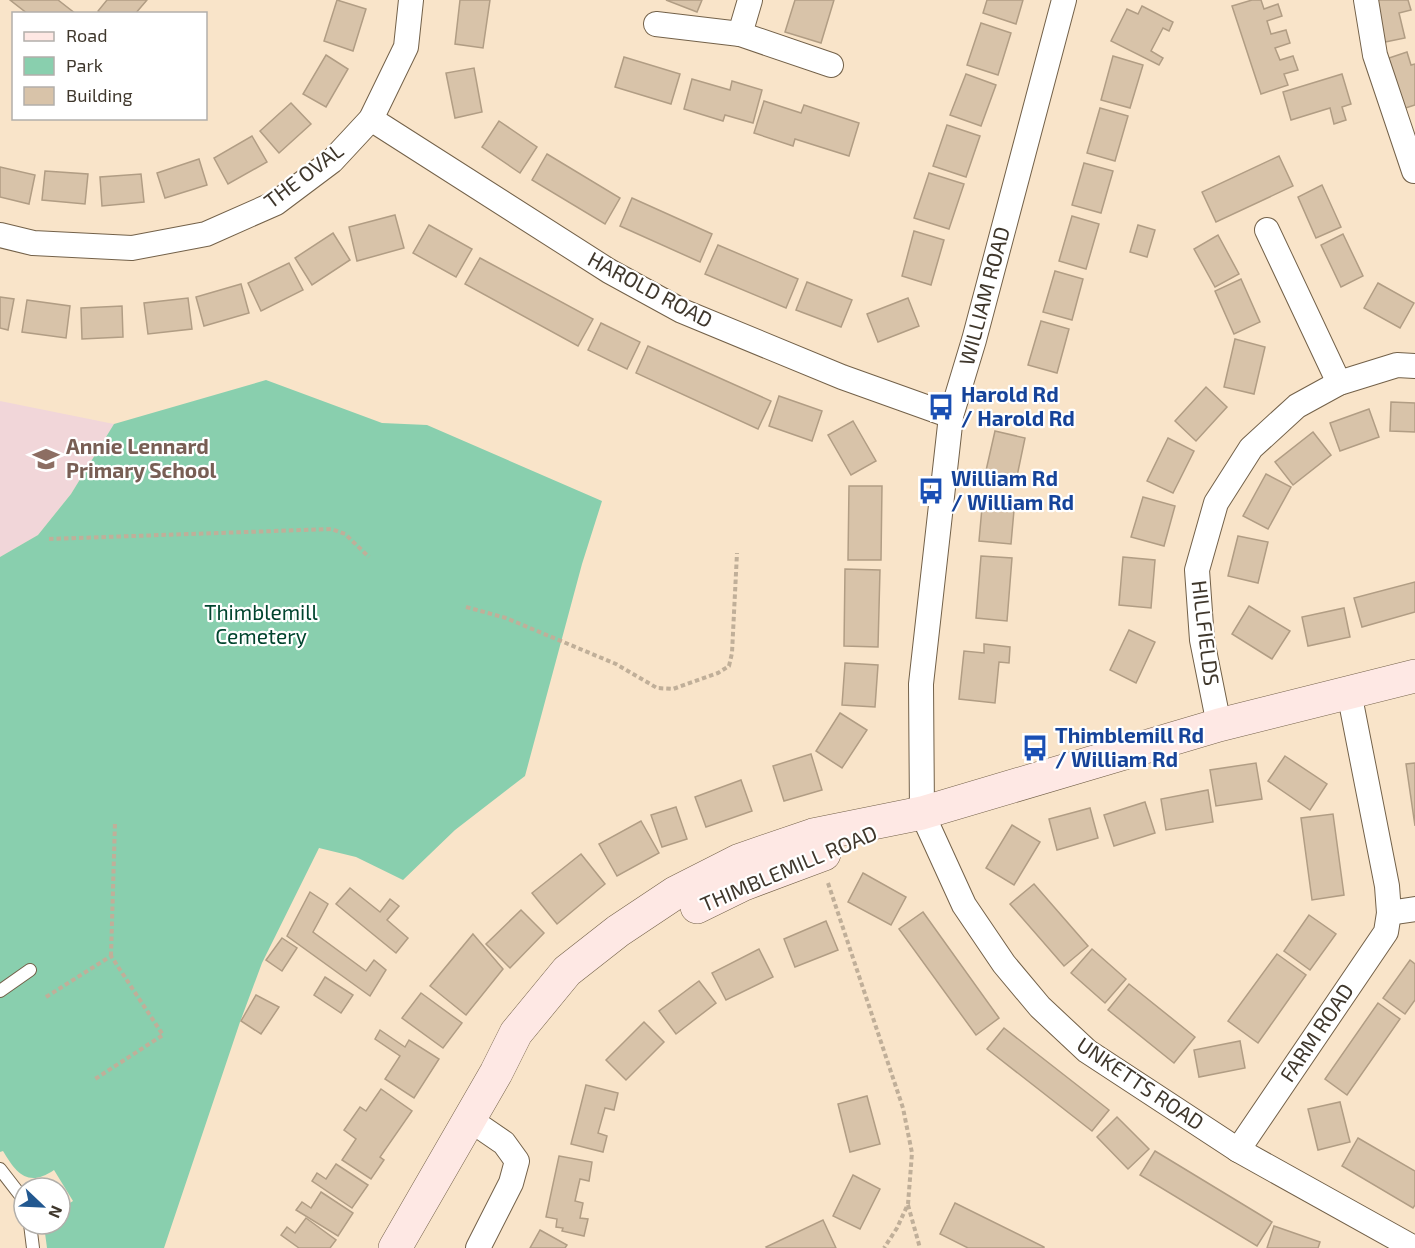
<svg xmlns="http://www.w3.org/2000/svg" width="1415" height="1248" font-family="'Exo 2',sans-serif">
  <rect width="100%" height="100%" fill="#f9e4c9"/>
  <path fill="#f1d6d9" d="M0,401l114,23 -43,70 -33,41 -38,22z"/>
  <path fill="#89cfae" d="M266,380l116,43 45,2 175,76 -20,63 -57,212 -70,54 -52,50 -47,-23 -37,-9 -57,115 -22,59 -76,226h-117l-2,-15 3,-9h12v-15l13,-8 -19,-31c-26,18 -38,3 -51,-19l-3,1v-595l38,-22 33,-41 43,-70z"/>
  <g fill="#d8c3a9" stroke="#b19d84" stroke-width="1.5">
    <path d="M10,0h48l18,14h-48z"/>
    <path d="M107,0h40l-12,14h-33l-4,-3z"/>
    <path d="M337,0l29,9 -13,42 -29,-10z"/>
    <path d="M460,0h30l-7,48 -28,-4z"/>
    <path d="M666,0h36l-5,12z"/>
    <path d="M795,0h39l-13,43 -36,-11z"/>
    <path d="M987,0h36l-7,24 -33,-11z"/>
    <path d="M1252,0h9l3,9 14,-5 4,12 -15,5 4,13 15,-4 4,13 -15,5 5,12 13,-4 5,14 -14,4 4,11 -27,9 -29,-88z"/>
    <path d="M1371,0h37l3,10 -12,3 6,25 -25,5z"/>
    <path d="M1142,6l31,16 -4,9 -6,-3 -12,23 12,7 -4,7 -48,-24 16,-32 11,5z"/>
    <path d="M981,23l30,10 -13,42 -31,-10z"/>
    <path d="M1407,52l4,13 4,-1v41l-19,6 -7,-53z"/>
    <path d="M326,55l22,14 -22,38 -23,-13z"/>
    <path d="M1113,56l30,9 -13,43 -29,-8z"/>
    <path d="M624,57l56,17 -9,30 -56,-17z"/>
    <path d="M474,68l8,44 -27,6 -9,-45z"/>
    <path d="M966,74l30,11 -15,41 -31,-11z"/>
    <path d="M1342,74l9,30 -9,3 4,13 -12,4 -4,-16 -39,12 -8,-28z"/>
    <path d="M692,79l38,11 2,-9 30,9 -9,33 -28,-8 -2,6 -39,-12z"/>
    <path d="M764,101l37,12 3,-8 55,18 -10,33 -54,-17 -2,7 -39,-13z"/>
    <path d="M291,103l20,21 -32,29 -19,-22z"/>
    <path d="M1100,108l28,8 -13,45 -28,-8z"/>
    <path d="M499,121l38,26 -17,26 -38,-26z"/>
    <path d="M947,125l33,11 -14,41 -33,-11z"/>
    <path d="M252,136l15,26 -39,22 -14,-26z"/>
    <path d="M547,154l73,44 -15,26 -73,-44z"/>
    <path d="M1279,156l14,30 -77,36 -14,-30z"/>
    <path d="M199,159l8,26 -42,13 -8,-25z"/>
    <path d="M1084,163l29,8 -12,42 -29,-8z"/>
    <path d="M0,167l35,8 -6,29 -29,-7z"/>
    <path d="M45,171l43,3 -3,30 -43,-4z"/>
    <path d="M929,173l35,11 -15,45 -35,-11z"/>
    <path d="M141,174l3,28 -42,4 -2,-29z"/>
    <path d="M1322,185l19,42 -25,11 -18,-41z"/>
    <path d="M632,198l80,36 -12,28 -80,-36z"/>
    <path d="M395,215l9,33 -47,13 -8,-34z"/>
    <path d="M1072,216l27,8 -13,45 -27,-8z"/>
    <path d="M429,225l43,24 -16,28 -43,-24z"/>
    <path d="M1138,225l17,5 -8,27 -17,-5z"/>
    <path d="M914,231l30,9 -13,45 -29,-9z"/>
    <path d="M333,233l17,27 -38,25 -17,-27z"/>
    <path d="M1343,234l20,42 -22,11 -20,-42z"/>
    <path d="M1218,235l21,39 -24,13 -21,-38z"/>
    <path d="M718,245l80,34 -12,29 -81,-34z"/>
    <path d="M480,258l113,61 -15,27 -113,-62z"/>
    <path d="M289,263l14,27 -42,21 -13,-28z"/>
    <path d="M1055,271l28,8 -11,41 -29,-8z"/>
    <path d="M1241,279l19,43 -26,12 -19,-43z"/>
    <path d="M807,282l45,18 -11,27 -45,-17z"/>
    <path d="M1378,283l36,20 -14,25 -36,-20z"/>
    <path d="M241,284l8,29 -45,13 -8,-29z"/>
    <path d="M0,297l14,2 -6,31 -8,-2z"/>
    <path d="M188,298l4,31 -44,5 -4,-31z"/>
    <path d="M908,298l11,28 -41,16 -11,-28z"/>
    <path d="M27,300l43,6 -4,32 -44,-6z"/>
    <path d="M122,306l1,31 -41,2 -1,-31z"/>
    <path d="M1041,321l28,8 -12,44 -29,-8z"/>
    <path d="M601,323l39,19 -13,27 -39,-19z"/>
    <path d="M1235,339l30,8 -11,47 -30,-7z"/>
    <path d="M648,346l123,55 -13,28 -122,-56z"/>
    <path d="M1206,387l21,20 -31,34 -21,-20z"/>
    <path d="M779,396l43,15 -10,30 -43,-15z"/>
    <path d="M1391,402l24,1v29l-25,-1z"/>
    <path d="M1369,409l10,28 -39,14 -10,-28z"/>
    <path d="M853,421l23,40 -25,14 -23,-40z"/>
    <path d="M995,431l30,7 -9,43 -31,-6z"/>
    <path d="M1313,432l18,23 -38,30 -18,-23z"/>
    <path d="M1168,438l26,13 -21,42 -26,-12z"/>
    <path d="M1266,474l25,13 -23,42 -25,-13z"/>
    <path d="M849,486h33l-1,74h-33z"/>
    <path d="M983,496l32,3 -4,45 -32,-3z"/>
    <path d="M1143,497l32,9 -11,40 -33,-9z"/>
    <path d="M1238,536l30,6 -10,41 -30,-7z"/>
    <path d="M981,556l31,2 -5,63 -31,-3z"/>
    <path d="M1123,557l32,3 -4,48 -32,-3z"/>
    <path d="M845,569l35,1 -2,77 -34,-1z"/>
    <path d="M1415,582v30l-53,15 -8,-29z"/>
    <path d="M1249,606l41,25 -18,28 -40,-25z"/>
    <path d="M1344,608l6,29 -42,9 -6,-29z"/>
    <path d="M1129,630l26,12 -19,41 -26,-13z"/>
    <path d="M984,644l26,3 -1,16 -10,-1 -4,41 -36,-4 5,-48 20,2z"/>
    <path d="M845,663l33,2 -3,42 -33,-2z"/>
    <path d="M840,713l27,17 -25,38 -26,-17z"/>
    <path d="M811,754l11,36 -38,11 -11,-35z"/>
    <path d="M1285,756l42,28 -17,26 -42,-29z"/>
    <path d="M1256,763l6,36 -46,7 -6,-36z"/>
    <path d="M1415,763v63l-9,-62z"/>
    <path d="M741,780l11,31 -46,16 -11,-30z"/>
    <path d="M1208,790l5,32 -47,8 -5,-31z"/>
    <path d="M1145,802l10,31 -41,13 -10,-31z"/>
    <path d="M676,807l11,32 -25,8 -11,-32z"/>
    <path d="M1090,808l8,30 -41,12 -8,-31z"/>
    <path d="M1333,814l11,81 -32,5 -11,-82z"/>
    <path d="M641,821l18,32 -42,23 -18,-32z"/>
    <path d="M1012,825l28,17 -26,43 -28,-17z"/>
    <path d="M581,854l24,30 -48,40 -25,-31z"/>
    <path d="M863,873l43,24 -15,28 -43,-23z"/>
    <path d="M1034,884l54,62 -24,20 -54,-62z"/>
    <path d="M350,888l30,24 10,-13 9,7 -12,14 21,18 -12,15 -60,-49z"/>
    <path d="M310,892l18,12 -15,28 53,39 8,-11 12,10 -16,26 -83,-60z"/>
    <path d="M521,910l23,23 -34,35 -24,-24z"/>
    <path d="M923,912l76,106 -23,17 -77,-106z"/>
    <path d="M1309,915l27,19 -26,36 -26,-19z"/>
    <path d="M826,921l12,29 -43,17 -11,-28z"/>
    <path d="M473,934l30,35 -37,46 -36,-29z"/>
    <path d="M282,938l15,10 -15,23 -16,-11z"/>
    <path d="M759,949l14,28 -47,23 -14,-27z"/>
    <path d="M1092,949l34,30 -21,24 -34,-30z"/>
    <path d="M1277,954l29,21 -48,68 -30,-22z"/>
    <path d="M1410,960l5,4v36l-10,14 -22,-16z"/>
    <path d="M325,977l28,18 -12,18 -27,-18z"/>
    <path d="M699,981l17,22 -40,31 -17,-23z"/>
    <path d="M1129,984l66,53 -21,26 -66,-53z"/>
    <path d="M421,993l41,30 -19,25 -41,-30z"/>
    <path d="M256,995l23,12 -18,27 -20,-13z"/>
    <path d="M1378,1003l22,16 -53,76 -22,-16z"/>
    <path d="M644,1022l20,20 -38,38 -20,-20z"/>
    <path d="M1004,1028l105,82 -17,21 -105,-82z"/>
    <path d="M380,1030l25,17 4,-7 30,19 -25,39 -29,-19 15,-23 -25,-17z"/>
    <path d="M1240,1041l5,27 -46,9 -5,-27z"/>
    <path d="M586,1085l32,8 -4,17 -9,-2 -7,25 9,3 -4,16 -32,-8z"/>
    <path d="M381,1089l31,22 -32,46 4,3 -13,19 -29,-19 14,-21 -12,-9 16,-23 6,4z"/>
    <path d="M867,1096l13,48 -30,8 -12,-48z"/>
    <path d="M1340,1102l10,40 -32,8 -10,-41z"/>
    <path d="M1117,1117l32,32 -21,20 -31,-32z"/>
    <path d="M1358,1138l57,33v34l-2,3 -71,-42z"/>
    <path d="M1155,1151l117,71 -15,24 -117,-71z"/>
    <path d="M559,1156l33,6 -3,19 -9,-2 -5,22 8,2 -3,15 8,1 -4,17 -22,-5 1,-3 -7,-1 1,-8 -11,-2z"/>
    <path d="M336,1164l32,21 -16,23 -40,-27 5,-8 9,6z"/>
    <path d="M853,1175l27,14 -20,40 -27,-13z"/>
    <path d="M321,1192l32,21 -15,23 -42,-26 6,-8 9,6z"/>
    <path d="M955,1203l89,44v1h-76l-28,-14z"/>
    <path d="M306,1218l30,22 -6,8h-31l-18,-13 6,-8 8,6z"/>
    <path d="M823,1220l13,28h-69l-1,-1z"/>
    <path d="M1274,1226l46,16 -2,6h-51z"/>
    <path d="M540,1230l27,15 -2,3h-35z"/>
  </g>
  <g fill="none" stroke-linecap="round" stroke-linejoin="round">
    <g stroke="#736149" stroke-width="14">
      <g id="lane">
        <path d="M0,991l30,-21"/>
        <path d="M0,1169l24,31"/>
        <path d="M30,1224l3,24"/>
      </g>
    </g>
    <g stroke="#736149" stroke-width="26">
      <g id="street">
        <path d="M1064,0l-90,340 -23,76 -30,268 1,129 42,92 40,59 36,43 47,44 151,99 176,98"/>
        <path d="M1366,0l9,55 39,116"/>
        <path d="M656,24l84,10 91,31"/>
        <path d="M740,34l10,-34"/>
        <path d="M371,119l238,152 73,40 160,66 109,39"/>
        <path d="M1267,230l72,153"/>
        <path d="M0,235l33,8 99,5 74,-14 70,-31 56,-42 39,-42 35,-72 5,-47"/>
        <path d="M1219,725l-17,-85 -5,-70 19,-67 35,-55 46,-42 42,-23 58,-18 18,1"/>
        <path d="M1389,913l26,-4"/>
        <path d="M469,1119l35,24 13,18 -6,22 -33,65"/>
        <path d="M1238,1150l148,-218 3,-19 -2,-27 -38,-194"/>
      </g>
    </g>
    <g stroke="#736149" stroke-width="34">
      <g id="secondary">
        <path d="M697,907l47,-23 80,-30"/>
        <path d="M395,1248l101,-175 20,-40 51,-62 51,-40 57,-38 65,-33 73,-25 109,-22 297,-88 196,-49"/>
      </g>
    </g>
    <g stroke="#c0af99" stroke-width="4" stroke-dasharray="4.5 3" stroke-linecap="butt">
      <path d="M49,539l282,-10 14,5 24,23"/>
      <path d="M466,607l40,11 110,46 41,24 16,1 45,-16 11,-7 3,-13 5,-100"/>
      <path d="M828,883l75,225 9,45 -4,51 -11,24 -13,20"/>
      <path d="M111,956l4,-134"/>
      <path d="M46,997l65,-41 52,79 -68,44"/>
      <path d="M908,1205l12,43"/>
    </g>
    <use href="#lane" stroke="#fff" stroke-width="12"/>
    <use href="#street" stroke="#fff" stroke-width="24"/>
    <use href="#secondary" stroke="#fee8e4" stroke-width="33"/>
  </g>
  <defs>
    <g id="bus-bare" transform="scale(2.07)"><path d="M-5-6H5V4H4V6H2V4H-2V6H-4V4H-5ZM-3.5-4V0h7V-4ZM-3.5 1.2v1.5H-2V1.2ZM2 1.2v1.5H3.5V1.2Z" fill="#1a4fb4" stroke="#fff" stroke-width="2.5" paint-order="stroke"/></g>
    <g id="school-bare" transform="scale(2.07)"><path d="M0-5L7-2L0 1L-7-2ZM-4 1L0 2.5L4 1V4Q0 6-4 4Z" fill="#8d6e63" stroke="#fff" stroke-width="2.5" paint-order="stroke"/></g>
  </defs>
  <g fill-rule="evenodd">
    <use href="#bus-bare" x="941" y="407"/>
    <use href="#school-bare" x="46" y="459"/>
    <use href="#bus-bare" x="931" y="491"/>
    <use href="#bus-bare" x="1035" y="748"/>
  </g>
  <g text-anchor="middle" stroke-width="4.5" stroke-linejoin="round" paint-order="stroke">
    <g font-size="21" fill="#3f372c" stroke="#fff">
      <text transform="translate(304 176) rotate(-37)" y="7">THE OVAL</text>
      <text transform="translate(650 290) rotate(28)" y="7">HAROLD ROAD</text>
      <text transform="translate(985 296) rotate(-75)" y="7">WILLIAM ROAD</text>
      <text transform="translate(1205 633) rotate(83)" y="7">HILLFIELDS</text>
      <text transform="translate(789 869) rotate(-23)" y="7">THIMBLEMILL ROAD</text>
      <text transform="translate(1317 1033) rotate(-56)" y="7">FARM ROAD</text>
      <text transform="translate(1140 1084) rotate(34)" y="7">UNKETTS ROAD</text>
    </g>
    <g font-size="21" font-weight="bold" fill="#164399" stroke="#fff" text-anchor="start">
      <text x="961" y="402">Harold Rd<tspan x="961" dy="24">/ Harold Rd</tspan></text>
      <text x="951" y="486">William Rd<tspan x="951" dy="24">/ William Rd</tspan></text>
      <text x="1055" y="743">Thimblemill Rd<tspan x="1055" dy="24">/ William Rd</tspan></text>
    </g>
    <g font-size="21" font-weight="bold" fill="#785e54" stroke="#fff" text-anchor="start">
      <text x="66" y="454">Annie Lennard<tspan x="66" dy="24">Primary School</tspan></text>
    </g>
    <g font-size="21" fill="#01442e" stroke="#fff">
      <text x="261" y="620">Thimblemill<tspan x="261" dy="24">Cemetery</tspan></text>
    </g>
  </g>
  <rect x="12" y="12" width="195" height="108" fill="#ffffff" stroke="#b2afab" stroke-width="1.5"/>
  <rect x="24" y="32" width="30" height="9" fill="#fee8e4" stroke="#b2afab" stroke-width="1.5"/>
  <text x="66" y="42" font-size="18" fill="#3f372c">Road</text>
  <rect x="24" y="57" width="30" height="18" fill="#89cfae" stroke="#b2afab" stroke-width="1.5"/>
  <text x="66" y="72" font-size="18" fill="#3f372c">Park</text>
  <rect x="24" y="87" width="30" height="18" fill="#d8c3a9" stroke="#b2afab" stroke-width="1.5"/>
  <text x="66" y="102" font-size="18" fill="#3f372c">Building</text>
  <g transform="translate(42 1206) rotate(113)"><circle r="28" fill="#ffffff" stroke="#b2afab" stroke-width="1.5"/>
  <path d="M0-4.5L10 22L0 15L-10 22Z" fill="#225890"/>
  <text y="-9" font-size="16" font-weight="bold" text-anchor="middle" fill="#3f372c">N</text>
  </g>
</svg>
